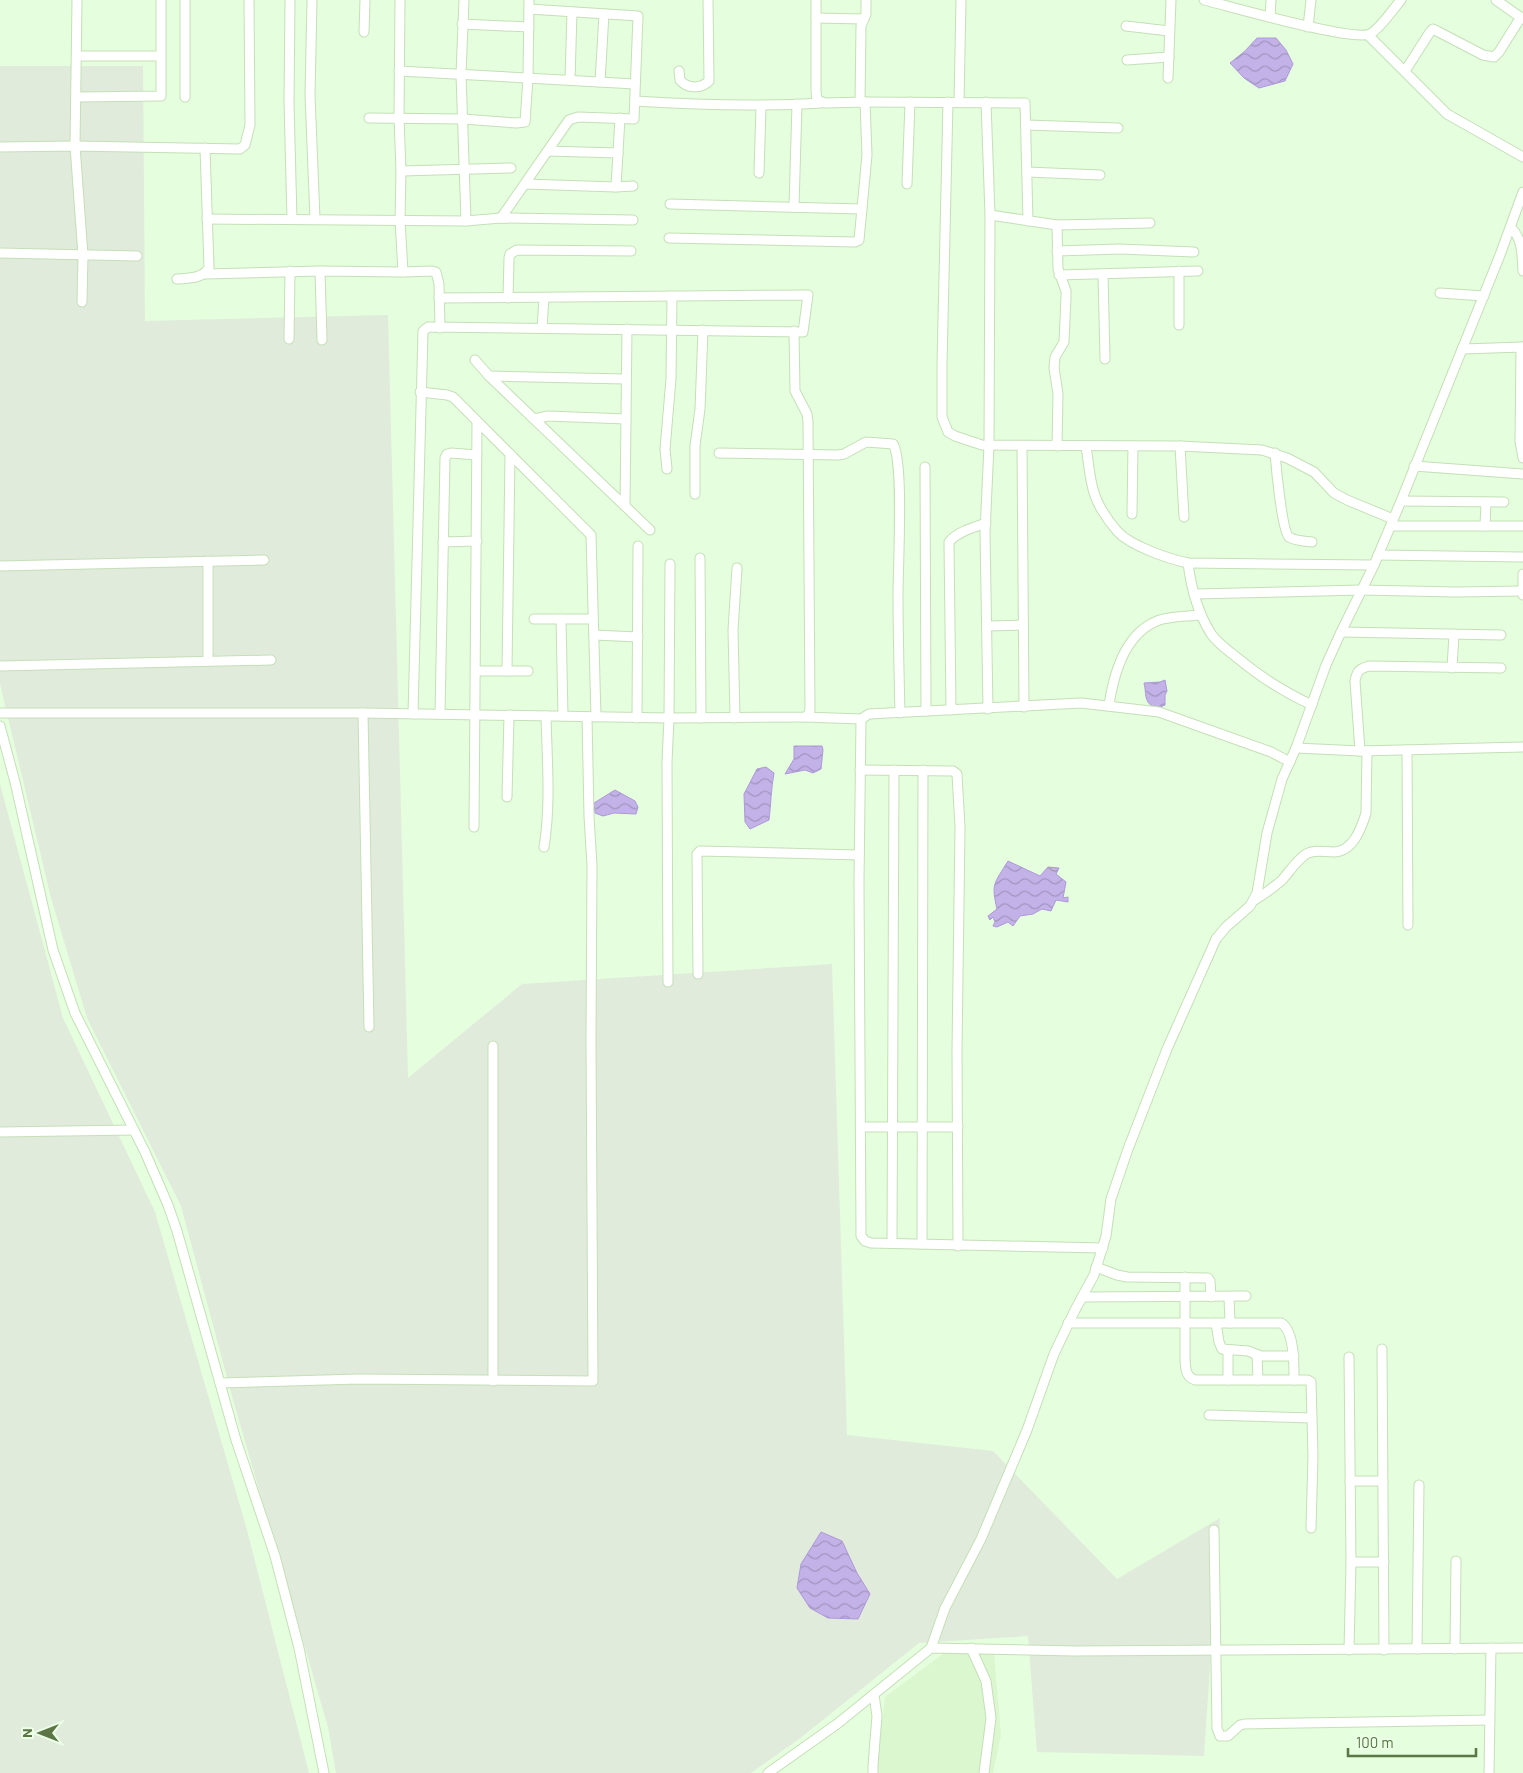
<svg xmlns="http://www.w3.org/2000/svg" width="1523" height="1773" font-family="Barlow,sans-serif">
  <defs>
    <pattern id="water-waves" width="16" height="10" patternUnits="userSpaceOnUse" patternTransform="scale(1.25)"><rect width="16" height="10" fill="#c3b2e8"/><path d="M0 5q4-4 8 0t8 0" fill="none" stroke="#a195be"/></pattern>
  </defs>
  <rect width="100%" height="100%" fill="#e5fede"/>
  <path fill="#daf7cf" d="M948,1650l46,3 7,82 -8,38h-117l9,-76z"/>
  <g fill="#e0ebdb">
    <path d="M0,66h143l2,255 243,-6 20,763 114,-94 310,-20 15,471 146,16 124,128 103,-61 -16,238 -167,-4 -9,-116 -109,7 -120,96 -48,34h-415l-8,-46 -93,-320 -54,-201 -94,-188 -36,-120 -51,-214z"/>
    <path d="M0,784l63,234 92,194 92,318 62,243h-309z"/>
  </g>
  <g fill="url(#water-waves)" stroke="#ae98da">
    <path d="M1257,38h19l10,12 7,14 -8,17 -26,7 -15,-10 -14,-15 15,-12z"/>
    <path d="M1165,680l2,11 -2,4v10l-9,4c-13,-8 -9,-13 -12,-26l16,-1z"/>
    <path d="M794,746h28l1,4 -2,19 -8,4 -8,-3 -20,4 9,-15z"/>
    <path d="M766,767l8,6c-3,16 -3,31 -5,47l-19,9 -5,-7 -1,-28 13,-25z"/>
    <path d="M615,790l20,11 3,6 -2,7 -22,-1 -11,3 -8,-3 -1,-10z"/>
    <path d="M1008,861l32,15 8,-9 11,1 -3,6 10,8 -3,16 5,-1v5l-12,-2 -5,11 -9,-2 -9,5 -13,2 -7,10 -5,-4 -11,5 -4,-1 2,-4 -2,-5 -3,3 -2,-4 9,-7c-6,-26 -3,-25 11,-48z"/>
    <path d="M821,1532l21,9 15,32 13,21 -12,25 -30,-1 -18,-10 -13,-20 4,-24z"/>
  </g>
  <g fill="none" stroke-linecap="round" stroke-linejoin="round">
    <g stroke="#c5dfb7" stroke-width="11">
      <g id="minor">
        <path d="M77,0l-2,146 8,109 -1,47"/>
        <path d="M185,0v97"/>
        <path d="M290,0l-1,103 3,116"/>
        <path d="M312,0l-2,95 5,124"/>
        <path d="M400,0l-1,118 2,53 -1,49 3,52"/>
        <path d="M464,0l-3,74 5,147"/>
        <path d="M1204,0c25,6 149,42 166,34 10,-5 23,-25 31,-34"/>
        <path d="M1496,0l27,19"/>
        <path d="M1270,17l1,-17"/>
        <path d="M816,18l48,1"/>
        <path d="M462,24l67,3"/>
        <path d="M1126,26l43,5"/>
        <path d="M1308,27l3,-27"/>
        <path d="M364,32l1,-32"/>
        <path d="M1368,35l79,79 76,43"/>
        <path d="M77,56h84"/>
        <path d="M1127,60l42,-3"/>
        <path d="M399,71l236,13"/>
        <path d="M679,71l1,9c7,9 21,9 29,1l-1,-81"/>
        <path d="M1405,71l25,-39 3,-3 50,26 11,2 5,-5 22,-35"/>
        <path d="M1168,78l3,-78"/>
        <path d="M570,80l2,-68"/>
        <path d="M600,82l4,-68"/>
        <path d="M76,97l85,-1v-96"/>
        <path d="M635,101c62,4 124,6 186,2"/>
        <path d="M860,102l1,-76 5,-12v-14"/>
        <path d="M865,102l160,1 3,118"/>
        <path d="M948,102l-6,262v53l6,15 7,4 27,9 198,1 82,4 25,8 27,14 20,21 13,7 46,19"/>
        <path d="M959,102l2,-102"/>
        <path d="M986,102l4,113 -1,230 -4,88 3,176"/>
        <path d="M369,118l94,1 53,4 9,-1 3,-44 1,-78"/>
        <path d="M1026,125l92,3"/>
        <path d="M0,147l75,-1 165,3 5,-4 5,-20 -1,-125"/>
        <path d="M548,151l70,2"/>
        <path d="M401,171l110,-3"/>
        <path d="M1027,172l73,3"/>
        <path d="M759,173l2,-67"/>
        <path d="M525,184l91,3 17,-1"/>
        <path d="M907,184l3,-82"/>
        <path d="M616,187l4,-69"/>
        <path d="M670,204l192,5"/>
        <path d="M794,207l3,-103"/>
        <path d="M990,215l67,10 93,-2"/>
        <path d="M501,218l68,-98 9,-3 56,2 4,-103 -109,-7"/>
        <path d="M207,219l259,2 35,-3 132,2"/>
        <path d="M1057,225l1,44 8,22v6l-2,45 -9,15 -1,11 4,26 -1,52"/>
        <path d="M1511,228c12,11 11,28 12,43"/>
        <path d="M669,238l186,4 4,-2 8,-85 -2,-53 -40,1 -8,-3 -1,-9v-91"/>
        <path d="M1057,251l63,-2 74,3"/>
        <path d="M0,253l137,3"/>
        <path d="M320,271l2,69"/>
        <path d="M1179,271v54"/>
        <path d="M205,274l115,-3 83,1 29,-1 4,1 3,12 1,44"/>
        <path d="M1103,274l2,85"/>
        <path d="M1059,275l139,-4"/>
        <path d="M177,279c12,-1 25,0 32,-11l-4,-120"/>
        <path d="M1440,293l44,3"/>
        <path d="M508,298l1,-40 1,-4 7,-4 114,1"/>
        <path d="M542,328l2,-30"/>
        <path d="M289,339l1,-68"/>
        <path d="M1521,347l-1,94 3,17"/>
        <path d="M1462,349l61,-2"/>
        <path d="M475,360l14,16 161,154"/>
        <path d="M489,376l137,3"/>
        <path d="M420,392l27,3 6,2 138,138 5,182"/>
        <path d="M534,419l14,-3 78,3"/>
        <path d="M1022,446l2,261"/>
        <path d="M1086,446c2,13 3,26 6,39 3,16 14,34 26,47 13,14 51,27 70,31l186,2"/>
        <path d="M1180,446l4,71"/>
        <path d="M719,453l119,2 6,-1 22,-12 27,2c11,17 5,122 5,149 0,40 1,80 2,120"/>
        <path d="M1275,453c1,13 7,78 14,84 6,4 16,4 23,5"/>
        <path d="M1414,466l109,8"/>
        <path d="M925,467l1,244"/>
        <path d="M667,469l-2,-20 6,-70 1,-83"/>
        <path d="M695,494v-48l5,-37 3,-79"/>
        <path d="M1401,501l103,1"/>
        <path d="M625,506l2,-177"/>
        <path d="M1132,514l1,-68"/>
        <path d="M1391,526h132"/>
        <path d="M1485,526l1,-24"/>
        <path d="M443,542l34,-1"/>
        <path d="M1378,555l145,2"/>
        <path d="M700,558l1,160"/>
        <path d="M1188,563c3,24 9,48 22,69 5,9 16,17 25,24 24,20 48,36 77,49"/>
        <path d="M0,566l264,-6"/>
        <path d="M1194,594l167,-4 95,2 67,-1"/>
        <path d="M1523,595v-21"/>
        <path d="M534,619h59"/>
        <path d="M561,619l2,97"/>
        <path d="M987,626l36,-1"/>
        <path d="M1341,632l160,3"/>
        <path d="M594,635l44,2"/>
        <path d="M208,661v-100"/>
        <path d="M0,666l271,-6"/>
        <path d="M1452,668l2,-34"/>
        <path d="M476,671h52"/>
        <path d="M507,671l3,-217"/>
        <path d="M1109,705c5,-33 17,-76 54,-86 12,-3 26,-3 38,-4"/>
        <path d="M951,710l-2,-168c8,-10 25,-15 37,-19"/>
        <path d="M0,713h363l306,5 136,-1 3,-2 2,-5 -2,-288 -1,-8 -12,-23 -1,-60"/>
        <path d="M363,713l6,314"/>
        <path d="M413,714l10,-383 5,-4 375,5 5,-37 -369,3"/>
        <path d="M440,714l5,-256 2,-4 4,-1 26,2"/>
        <path d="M805,717l56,2"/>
        <path d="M637,718l1,-172"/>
        <path d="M735,718l-2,-88 4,-62"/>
        <path d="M0,726l15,56 38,168 22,63 70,139 23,53 9,26 59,209 39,116 24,92 25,125"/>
        <path d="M1296,748l64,3 163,-4"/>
        <path d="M1407,750l1,175"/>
        <path d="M1360,751l-5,-70c2,-10 4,-12 14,-15l132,2"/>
        <path d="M860,770l93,1 4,3 3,53 -3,224 1,195"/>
        <path d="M507,797l2,-82"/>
        <path d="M474,827l3,-405"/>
        <path d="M544,847c7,-43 3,-87 2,-131"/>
        <path d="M1253,901c10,-6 20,-13 29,-21 7,-8 15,-20 24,-26 9,-5 18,-2 27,-2 20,0 28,-23 33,-39l1,-62"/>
        <path d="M698,974l-1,-120 3,-3 159,4"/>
        <path d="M668,982l-1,-220 2,-44 1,-154"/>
        <path d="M493,1046v335"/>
        <path d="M861,1127h97"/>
        <path d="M0,1132l134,-2"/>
        <path d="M892,1243l2,-473"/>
        <path d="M922,1244l1,-474"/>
        <path d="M1103,1248l-232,-5 -6,-2 -4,-5 -2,-353 2,-164 8,-5 212,-11 78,9 112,40 19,10"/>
        <path d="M1096,1267l21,8 10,2 81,1 2,3 1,16"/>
        <path d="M1185,1277v83c1,9 0,16 10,20h113l3,2 2,74 -2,72"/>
        <path d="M1082,1297l164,-1"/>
        <path d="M1229,1297l1,26"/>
        <path d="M1068,1323h213c14,8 13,43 13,57"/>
        <path d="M1216,1323l3,19 3,7 26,2 13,5h33"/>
        <path d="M1382,1349l2,301"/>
        <path d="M1228,1350v30"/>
        <path d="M1257,1355l1,25"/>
        <path d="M1349,1357l2,205 -2,88"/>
        <path d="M220,1383l139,-4 234,2 -2,-341 1,-174 -3,-50 -2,-99"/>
        <path d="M1209,1415l103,3"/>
        <path d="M1350,1481h33"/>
        <path d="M1214,1530l3,198 3,8h8l12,-11 4,-1 246,-4"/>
        <path d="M1351,1562h33"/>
        <path d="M931,1648l14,-40 36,-69 46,-109 27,-76 21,-44 19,-35 12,-39 5,-37 17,-50 39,-100 49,-110 10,-12 24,-21 7,-13 10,-60 15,-54 14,-31 30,-83 15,-33 33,-67 27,-64 99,-246 23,-63"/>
        <path d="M971,1648l15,33 5,37 -7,55"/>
        <path d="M1417,1649l2,-164"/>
        <path d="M1455,1649l1,-88"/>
        <path d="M768,1773l69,-49 94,-76 143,3 449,-3"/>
        <path d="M873,1773v-8l4,-49 -3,-21"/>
        <path d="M1489,1773l2,-125"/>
      </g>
    </g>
    <use href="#minor" stroke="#fff" stroke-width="9"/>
  </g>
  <g transform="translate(40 1733) rotate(270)" stroke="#ebffe6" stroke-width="4" paint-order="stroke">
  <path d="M0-4L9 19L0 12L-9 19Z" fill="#5b7545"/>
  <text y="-8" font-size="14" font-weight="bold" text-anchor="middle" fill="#5b7545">N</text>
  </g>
  <path d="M1348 1748v8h128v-8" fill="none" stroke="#5b7545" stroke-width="2.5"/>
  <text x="1356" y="1748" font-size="15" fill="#5b7545" stroke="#ebffe6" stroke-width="4" paint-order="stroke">100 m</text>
</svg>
